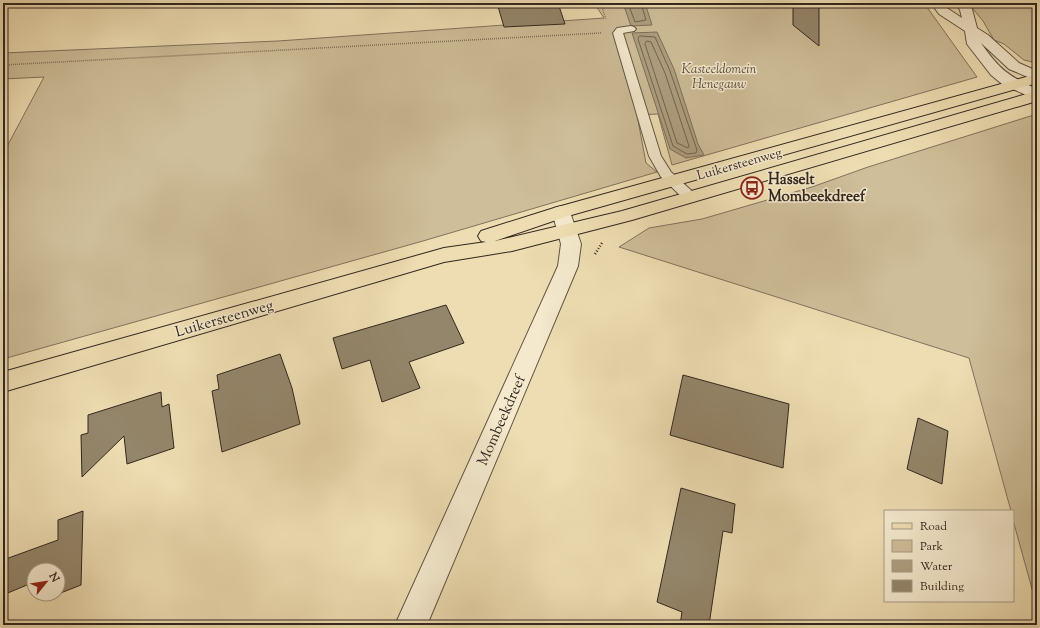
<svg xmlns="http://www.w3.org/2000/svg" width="1040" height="628" font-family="'Sorts Mill Goudy',serif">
  <rect width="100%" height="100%" fill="#eeddb2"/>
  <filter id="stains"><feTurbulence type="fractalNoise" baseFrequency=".005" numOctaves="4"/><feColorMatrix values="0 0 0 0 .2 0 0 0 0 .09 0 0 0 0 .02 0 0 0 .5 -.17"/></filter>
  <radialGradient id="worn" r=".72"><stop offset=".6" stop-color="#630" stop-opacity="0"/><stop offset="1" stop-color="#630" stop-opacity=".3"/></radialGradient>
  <g fill="#cebe99" stroke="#80725c">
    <path d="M594,3h330l53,74 -305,88 -14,-51 -21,1 9,48 11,9 -234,69 -420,118v-205l41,-77 -41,2v-26l275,-12 326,-23z"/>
    <path d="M968,3h69v60l-13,-3 -20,-16 -10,-4 -11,-19z"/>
    <path d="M1037,114v493l-24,-87v-9h-2l-42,-153 -350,-111 30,-19 53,-9 110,-32 56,-20z"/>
  </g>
  <g fill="#ae9f80" stroke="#7c6f59">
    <path d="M623,3h22l7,22 -21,1z"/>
    <path d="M657,32l17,37 24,75 6,11 -18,3 -16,-9 -38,-116z"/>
  </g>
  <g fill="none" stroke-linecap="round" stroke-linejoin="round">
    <g stroke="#706350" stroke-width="1">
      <path d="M628,3l7,19 11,-2 -5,-17"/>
      <path d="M640,36l15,1 15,34 27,79 -1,3 -9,1 -14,-8 -35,-107z"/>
      <path d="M647,41l4,1 14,31 24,73 -1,2 -11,-5 -32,-99z"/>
    </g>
  </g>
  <g fill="#94866b" stroke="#32271f">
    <path d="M497,3h61l7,21 -61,3z"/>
    <path d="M793,3h26v43l-26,-21z"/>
    <path d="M446,305l18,38 -55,19 11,26 -38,14 -12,-42 -28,9 -9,-31z"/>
    <path d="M280,354l12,34 8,36 -78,28 -10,-61 7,-2 -2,-14z"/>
    <path d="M683,375l106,29 -6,64 -113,-33z"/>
    <path d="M161,392l1,15 7,-3 5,44 -47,16 -3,-28 -42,41 -1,-42 7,-2v-18z"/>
    <path d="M918,418l30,13 -6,53 -35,-15z"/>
    <path d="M681,488l54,16 -3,29 -9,-2 -14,94h-29l2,-13 -25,-10z"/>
    <path d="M83,511l-2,74 -23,9v-24h-24v12l-31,13v-35l55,-20v-20z"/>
  </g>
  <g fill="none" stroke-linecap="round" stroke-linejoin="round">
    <g stroke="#615444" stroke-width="2">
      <path id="lane" d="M631,26l3,1 2,2 -2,2 -11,2 38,123 10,16 23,21 2,3 -2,3 -5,1 -5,-1 -23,-22 -12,-21 -36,-123 4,-5z"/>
    </g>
    <g stroke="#615444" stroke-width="2">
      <g id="street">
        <path d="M931,3h12l4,5 15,10 -2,-8 -5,-7h13l4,6 5,19 11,7 31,28 18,8v10l-28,-12 -28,-26c18,26 27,33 56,46v11l-35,-16 -11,-9 -24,-31 -2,-13 -26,-17z"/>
        <path d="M561,206l7,2 2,4 11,32 -3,22 -151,359h-32l163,-359 3,-22 -9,-32 2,-4z"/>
      </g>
    </g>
    <g stroke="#32271f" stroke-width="2">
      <path id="primary" d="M1037,74v9l-469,133 -73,25 127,-30 415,-120v10l-405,119 -120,31 -68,11 -441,130v-20l441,-124 42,-6 -5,-1 -3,-5 3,-5 73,-23z"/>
    </g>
    <g stroke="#32271f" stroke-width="1.5" stroke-dasharray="0.5 1.5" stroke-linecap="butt">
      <path d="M601,3l5,17"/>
      <path d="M3,65l598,-32"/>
    </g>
    <path stroke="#32271f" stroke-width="2.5" stroke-dasharray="1 2" stroke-linecap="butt" d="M595,254l7,-11"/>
    <use href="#lane" fill="#f4e9cd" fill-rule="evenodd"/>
    <use href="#street" fill="#f4e9cd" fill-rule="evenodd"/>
    <use href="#primary" fill="#eeddb2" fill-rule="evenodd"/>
  </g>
  <defs>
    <g id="bus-ring" transform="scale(1.15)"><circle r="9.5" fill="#f4e9cd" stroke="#8f2418" stroke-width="1.5"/><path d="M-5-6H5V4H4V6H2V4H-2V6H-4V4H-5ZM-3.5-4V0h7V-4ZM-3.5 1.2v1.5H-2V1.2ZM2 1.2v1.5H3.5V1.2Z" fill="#8f2418"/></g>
  </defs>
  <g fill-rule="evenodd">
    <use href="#bus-ring" x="752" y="188"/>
  </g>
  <g text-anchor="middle" stroke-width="3" stroke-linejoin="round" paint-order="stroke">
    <g font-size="13" font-style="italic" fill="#594d3e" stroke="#f4e9cd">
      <text x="719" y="73">Kasteeldomein<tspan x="719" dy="15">Henegauw</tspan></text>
    </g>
    <g font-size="13" fill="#32271f" stroke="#f4e9cd">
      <text transform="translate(739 163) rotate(-16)" y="5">Luikersteenweg</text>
    </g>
    <g font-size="15" font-weight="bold" fill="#32271f" stroke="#f4e9cd" text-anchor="start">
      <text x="768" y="184">Hasselt<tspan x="768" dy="17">Mombeekdreef</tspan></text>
    </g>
    <g font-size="15" fill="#32271f" stroke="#f4e9cd">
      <text transform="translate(224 318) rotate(-16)" y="5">Luikersteenweg</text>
      <text transform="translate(501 420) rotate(-66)" y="5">Mombeekdreef</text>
    </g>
  </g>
  <rect width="1040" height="628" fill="none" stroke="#eeddb2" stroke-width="16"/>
  <rect x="4" y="4" width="1032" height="620" fill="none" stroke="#32271f" stroke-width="2"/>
  <rect x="8" y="8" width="1024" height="612" fill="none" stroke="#32271f"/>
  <rect x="884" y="510" width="130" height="92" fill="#f4e9cd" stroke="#a69b87"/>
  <rect x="892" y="523" width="20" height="6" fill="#eeddb2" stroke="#a69b87"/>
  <text x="920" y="530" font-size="12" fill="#32271f">Road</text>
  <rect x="892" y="540" width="20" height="12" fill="#cebe99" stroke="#a69b87"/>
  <text x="920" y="550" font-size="12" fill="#32271f">Park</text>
  <rect x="892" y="560" width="20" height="12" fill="#ae9f80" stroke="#a69b87"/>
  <text x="920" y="570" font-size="12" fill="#32271f">Water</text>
  <rect x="892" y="580" width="20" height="12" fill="#94866b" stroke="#a69b87"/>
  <text x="920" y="590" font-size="12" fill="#32271f">Building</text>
  <g transform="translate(46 582) rotate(60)"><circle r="19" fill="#f4e9cd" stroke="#a69b87"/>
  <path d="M0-3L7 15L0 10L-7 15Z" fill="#8f2418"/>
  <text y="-6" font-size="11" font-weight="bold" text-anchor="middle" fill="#32271f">N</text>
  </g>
  <rect width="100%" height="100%" filter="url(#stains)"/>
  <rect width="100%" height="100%" fill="url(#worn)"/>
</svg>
